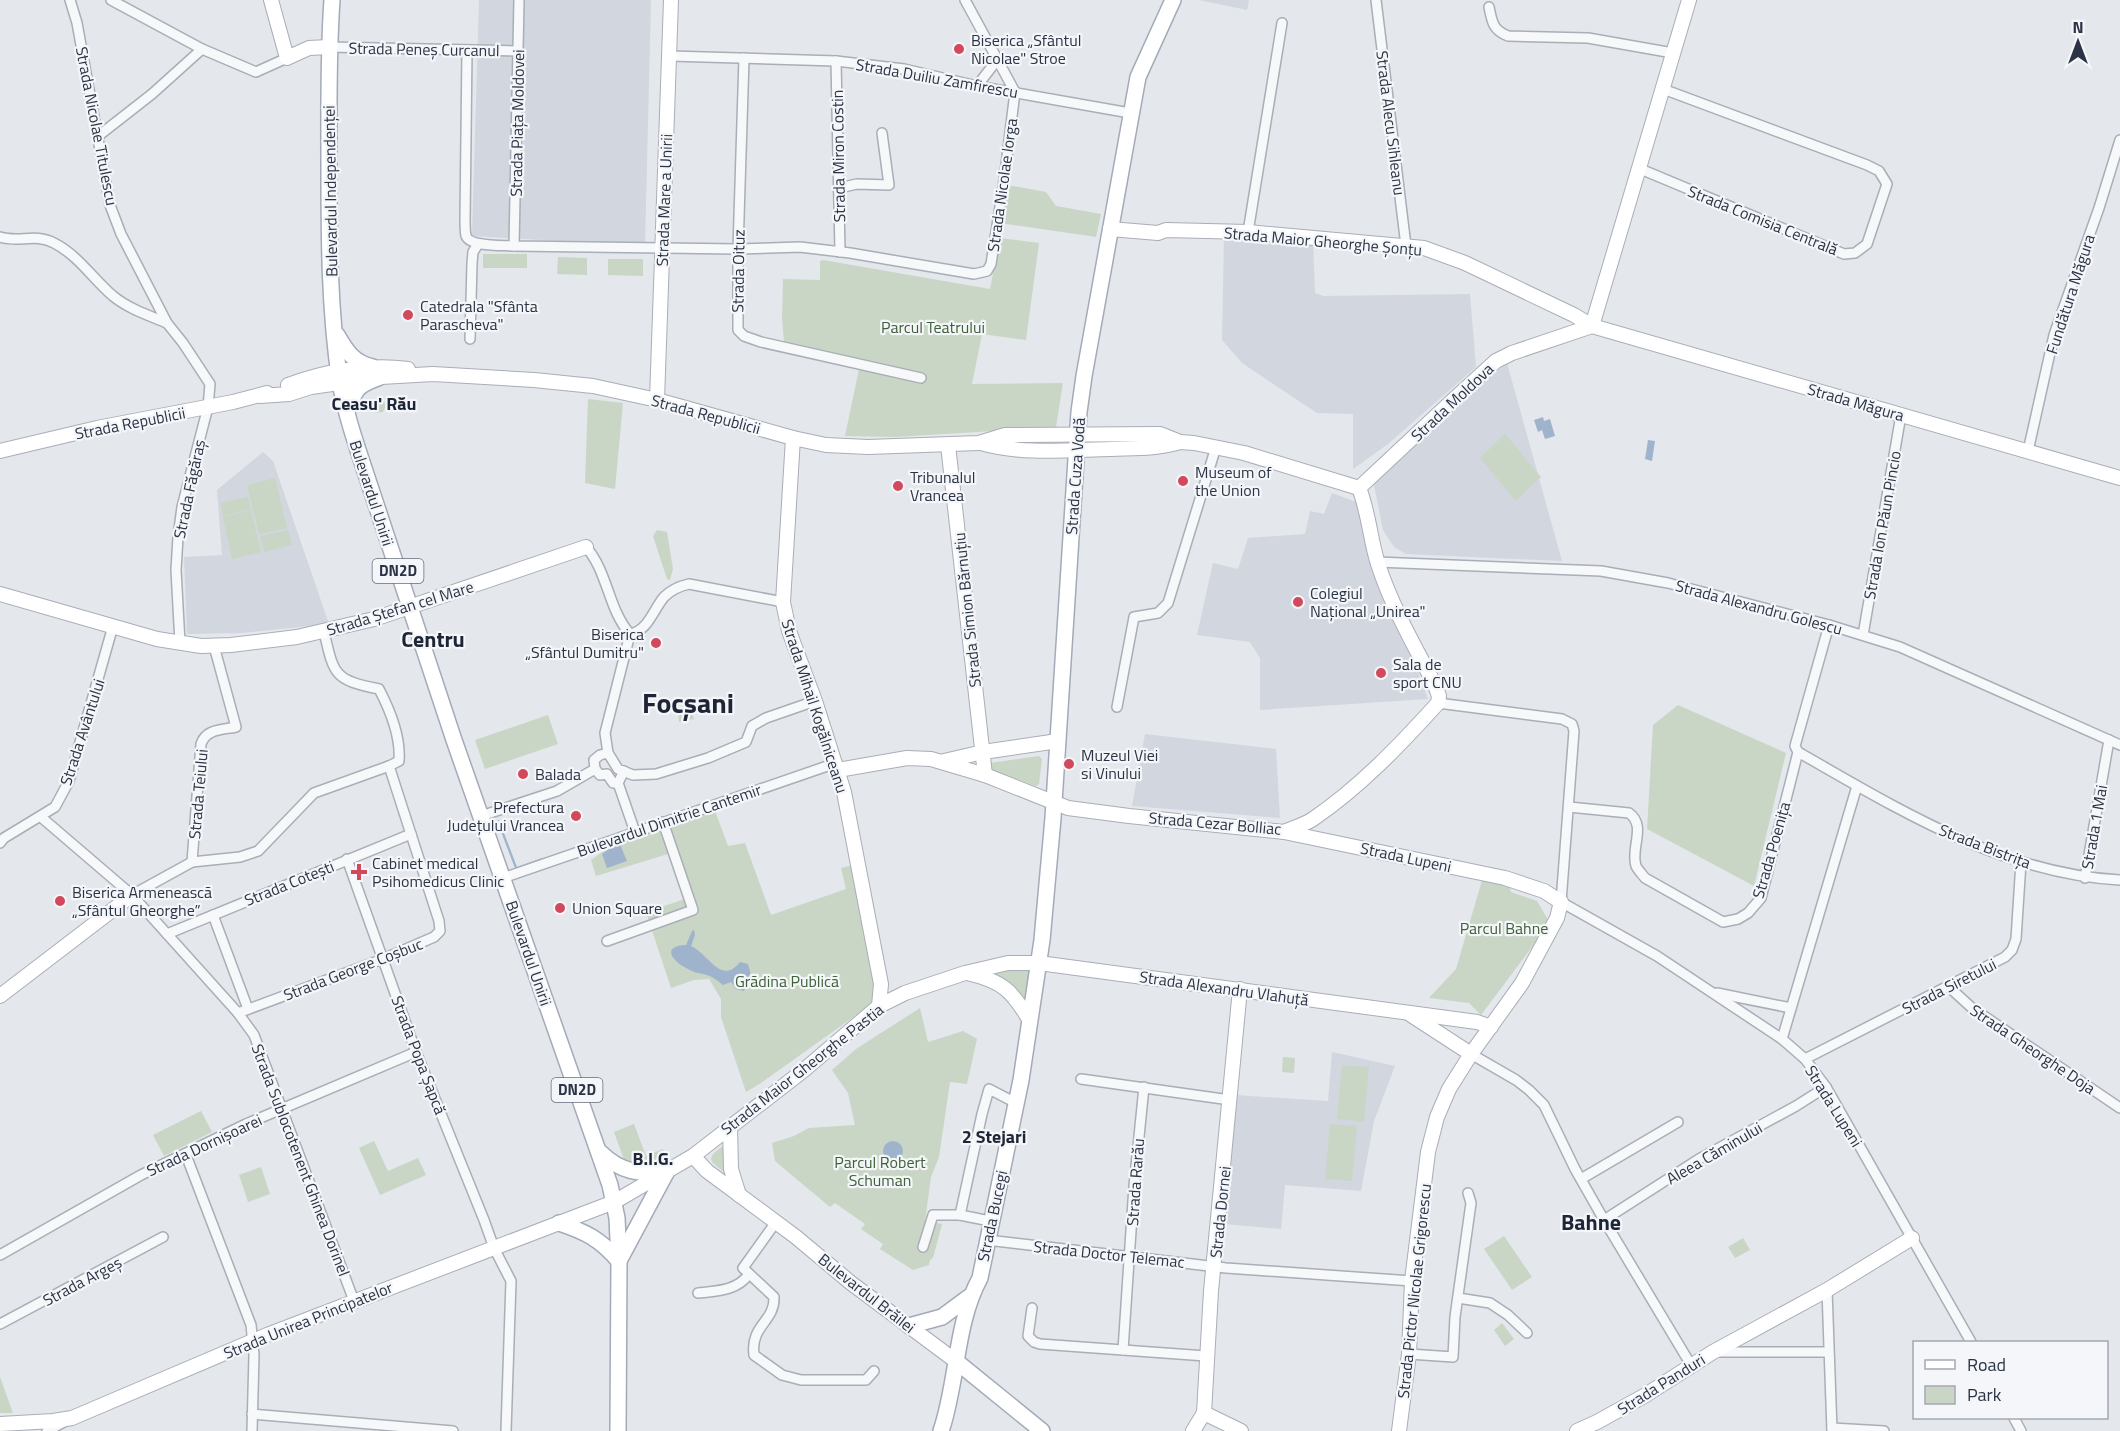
<svg xmlns="http://www.w3.org/2000/svg" width="2120" height="1431" font-family="'Titillium Web',sans-serif">
  <rect width="100%" height="100%" fill="#e4e7ec"/>
  <g fill="#d2d6de">
    <path d="M479,0h172l-6,246 -173,-10z"/>
    <path d="M1199,0h50l-2,10z"/>
    <path d="M1224,235l89,8 2,50 9,3 146,-2 6,73 -88,77 -35,25v-55l-36,-1 -75,-50 -20,-23z"/>
    <path d="M1507,363l55,198 -156,-7 -12,-7 -11,-17 -10,-50z"/>
    <path d="M263,452l10,9 56,163 -87,9 -55,1 -3,-77 38,-2 -5,-65z"/>
    <path d="M1332,493l24,9 72,197 -168,11v-52l-10,-16 -53,-7 16,-72 25,6 10,-31 57,-4 5,-23 14,3z"/>
    <path d="M1145,734l131,15 4,69 -148,-12z"/>
    <path d="M1332,1052l63,14 -21,55 -13,70 -76,-6 -4,44 -57,-5 11,-129 93,6z"/>
  </g>
  <g fill="#c9d6c5">
    <path d="M1007,185l39,7 10,14 45,8 -5,23 -96,-14z"/>
    <path d="M1000,238l39,5 -13,97 -44,-6 -10,50 91,-1 -7,44 -160,10 -51,-1 14,-67 44,10 23,2v-7l-142,-32 -2,-23 1,-40 37,1v-19l3,-1 167,29z"/>
    <rect x="483" y="254" width="44" height="14"/>
    <path d="M558,257l29,1v17l-30,-1z"/>
    <path d="M608,259h35v17l-35,-1z"/>
    <path d="M379,398l6,5v5l-2,4 -8,1 -4,-3 -1,-5h5l-1,-6z"/>
    <path d="M588,399l35,4 -8,86 -30,-6z"/>
    <path d="M1505,434l36,43 -25,24 -36,-43z"/>
    <path d="M275,478l12,50 -28,6 -12,-49z"/>
    <path d="M248,497l3,12 -28,7 -3,-13z"/>
    <path d="M251,510l10,42 -29,7 -9,-42z"/>
    <path d="M288,530l4,15 -28,7 -4,-16z"/>
    <path d="M657,530l10,2 6,37 -3,11 -3,-1 -14,-43z"/>
    <path d="M1678,705l108,48 -32,133 -107,-57 6,-104z"/>
    <path d="M691,709l3,10 -15,3 -1,-11z"/>
    <path d="M548,715l10,29 -73,25 -10,-29z"/>
    <path d="M1039,756l3,3 -3,25 -3,2 -46,-16v-7z"/>
    <path d="M714,808l14,38 17,-3 26,72 75,-26 -5,-21 12,-3 21,109 -1,29 -112,80 -15,9 -25,-75v-18l-12,-20 -15,1 -23,8 -25,-76 39,-13 -17,-45 -72,22 -5,-16 28,-20z"/>
    <path d="M1483,877l26,7 2,8 26,9 11,19 -1,7 -66,88 -12,-12 -40,-5 27,-29z"/>
    <path d="M1039,963l-9,58 -41,-43 4,-13z"/>
    <path d="M920,1008l8,34 35,-11 14,8 -10,45 -17,-2 -11,75 -8,20 -6,44 17,3 -9,34 -3,2 -1,5 -16,5 -33,-21 3,-5 -22,-15 4,-5 -30,-21 -5,4 -55,-46 -3,-18 22,-7 15,-8 46,-3 -7,-32 -16,-23 24,-21z"/>
    <path d="M1283,1057l12,1 -1,15 -12,-1z"/>
    <path d="M1342,1065l27,2 -5,55 -27,-3z"/>
    <path d="M201,1111l11,21 -48,24 -11,-21z"/>
    <path d="M634,1124l12,32 17,-7 3,8 -33,10 -7,-2 -12,-33z"/>
    <path d="M1330,1124l27,2 -5,55 -27,-2z"/>
    <path d="M374,1141l14,30 30,-13 8,17 -46,20 -21,-47z"/>
    <path d="M724,1145l2,29 -13,-11 -2,-4 2,-5z"/>
    <path d="M261,1167l9,27 -22,8 -9,-27z"/>
    <path d="M1504,1236l28,41 -20,13 -28,-41z"/>
    <path d="M1743,1238l7,12 -15,8 -7,-11z"/>
    <path d="M1502,1323l12,16 -9,7 -11,-16z"/>
    <path d="M0,1377l13,36h-13z"/>
  </g>
  <g fill="#9fb4cc">
    <path d="M1543,417l1,4 6,-2 5,17 -10,3 -3,-9 -4,2 -4,-12z"/>
    <path d="M1648,440l7,1 -3,20 -7,-2z"/>
    <path d="M499,820l18,47 25,-9 1,3 -27,10 -19,-50z"/>
    <path d="M619,842l8,19 -20,7 -5,-14z"/>
    <path d="M694,930l1,5 -4,11c18,8 30,40 49,16l8,2 3,11 -7,16 -8,-2 -5,-7 -8,3c-5,-4 -10,-8 -16,-10 -7,-2 -13,-2 -19,-6 -15,-7 -28,-23 -2,-24l6,-14z"/>
    <circle cx="893" cy="1151" r="10"/>
  </g>
  <g fill="none" stroke-linecap="round" stroke-linejoin="round">
    <g stroke="#a9aeb7" stroke-width="12">
      <g id="street">
        <path d="M70,0l7,23 33,182 11,29 46,89 16,20 27,41 -2,23 -26,100 -4,30 -2,33 4,73"/>
        <path d="M111,0l91,49 54,23 31,-14"/>
        <path d="M1376,0l30,246"/>
        <path d="M1489,7c3,15 4,23 19,29l80,2 85,15"/>
        <path d="M329,47l190,4"/>
        <path d="M467,50l-2,170c0,5 0,11 1,16 4,11 37,9 48,10l224,3 62,-2 50,6 124,21 13,-3 4,-7 13,-83 11,-89 -50,-92"/>
        <path d="M670,56l166,5 68,8 73,17 153,27"/>
        <path d="M744,58l-6,191v81l6,6 17,6 160,36"/>
        <path d="M836,61l4,191"/>
        <path d="M977,86l20,-26"/>
        <path d="M97,137l55,-43 50,-45"/>
        <path d="M1638,168l206,86 11,-1 12,-9 20,-60 -8,-13 -12,-6 -204,-76"/>
        <path d="M839,188l18,-4 32,1 -7,-52"/>
        <path d="M1248,232l34,-209"/>
        <path d="M0,237c19,6 35,-4 54,6 24,12 39,36 59,53 16,13 35,19 54,27"/>
        <path d="M514,246l5,-246"/>
        <path d="M470,339l2,-76 1,-11 5,-8"/>
        <path d="M2028,451l26,-116 45,-127 21,-68"/>
        <path d="M586,547c22,25 22,62 44,87"/>
        <path d="M1377,562l224,9 67,12 161,42 71,22 220,98"/>
        <path d="M630,634l-25,99 3,20 10,16 15,6 23,-1 52,-16 38,-16 6,-16 14,-8 49,-17"/>
        <path d="M630,634c18,-3 23,-24 34,-37 7,-7 16,-11 25,-13l94,18"/>
        <path d="M1863,635l38,-220"/>
        <path d="M1438,703l124,16 10,5 2,7 -13,171 96,54 125,83 23,20 21,28 145,255"/>
        <path d="M1117,707l17,-90 24,-4 10,-10 48,-156"/>
        <path d="M1798,752c100,57 204,122 322,128"/>
        <path d="M595,769l5,6 7,-1 6,9h5"/>
        <path d="M624,771l-6,12 17,49"/>
        <path d="M1569,807l60,6c18,13 1,35 7,53 2,4 6,8 9,12l78,44 15,-3 10,-6 13,-15 37,-146 -3,-6 34,-121"/>
        <path d="M481,816l76,-25 38,-22 -1,-9 6,-5 8,-2"/>
        <path d="M41,817l91,78 106,118 16,22 100,266"/>
        <path d="M0,843l4,-5 51,-31 14,-26 44,-155"/>
        <path d="M347,859l69,193 68,168 10,28 17,33 -5,150"/>
        <path d="M192,862l9,-118c5,-15 20,-14 35,-17l-22,-81"/>
        <path d="M503,878l333,-115"/>
        <path d="M2085,878l24,-138"/>
        <path d="M132,895l60,-33 48,-5 18,-6 56,-58 75,-27 10,-5c2,-25 -9,-51 -20,-72 -45,-9 -45,-14 -55,-57"/>
        <path d="M213,915l35,94"/>
        <path d="M167,934l244,-100"/>
        <path d="M607,941l86,-31 -30,-88"/>
        <path d="M1949,987l23,21 148,100"/>
        <path d="M1717,993l74,15"/>
        <path d="M238,1013l145,-54 51,-22 6,-6 -1,-10 -50,-155"/>
        <path d="M1782,1039l75,-253"/>
        <path d="M1471,1054l45,26 13,10 15,15 31,64 29,51 87,145"/>
        <path d="M1805,1059l200,-102 7,-7 4,-11 5,-77"/>
        <path d="M1081,1079l149,21"/>
        <path d="M186,1155l65,170 3,30 -2,76"/>
        <path d="M1581,1179l97,-57"/>
        <path d="M960,1215l22,-101 7,-25 27,14"/>
        <path d="M1604,1220l95,-61 97,-53 30,-19"/>
        <path d="M776,1222l-33,46 31,29c1,25 -24,28 -20,58l28,20 19,5h65l8,-9"/>
        <path d="M987,1240l239,28 186,13"/>
        <path d="M923,1247l10,-32h27l30,6"/>
        <path d="M0,1255l141,-80 105,-51 170,-72"/>
        <path d="M1827,1290l5,141"/>
        <path d="M698,1293c19,-2 39,-2 51,-19"/>
        <path d="M1458,1298l32,5 18,12 19,18"/>
        <path d="M1032,1308l-4,28 6,6 6,2 166,12"/>
        <path d="M0,1324l163,-87"/>
        <path d="M1123,1350l11,-164 10,-99"/>
        <path d="M1716,1352h112"/>
        <path d="M1409,1354l44,3 2,-40 16,-114 -3,-10"/>
        <path d="M252,1414l201,17"/>
        <path d="M2014,1418l7,13"/>
        <path d="M1832,1428l52,3"/>
        <path d="M47,1431l17,-9"/>
      </g>
    </g>
    <g stroke="#a9aeb7" stroke-width="16">
      <g id="secondary">
        <path d="M271,0l16,58 22,-10 20,-1"/>
        <path d="M1110,229l48,4 8,-3 82,2 176,16 41,15 109,52 18,11 528,152"/>
        <path d="M1592,326l97,-326"/>
        <path d="M288,385c37,-14 80,-21 120,-16"/>
        <path d="M260,396l29,-2 22,-7 70,-10 52,-3 101,6 59,6 64,14 136,38 33,7 42,2 111,-4 26,-8 155,-1 20,8 14,1 50,10 115,35"/>
        <path d="M657,400l14,-400"/>
        <path d="M793,438l-10,164 6,29 26,70 29,91 37,192 -2,22"/>
        <path d="M981,443c42,12 87,7 130,6 23,-1 46,0 69,-7"/>
        <path d="M948,445l37,330"/>
        <path d="M0,451l97,-23 136,-26 34,-9"/>
        <path d="M1359,488l94,-88 43,-39 16,-8 80,-27"/>
        <path d="M0,594l157,45 44,7 30,-1 66,-8 77,-18 212,-72"/>
        <path d="M944,761l39,-9 75,-11"/>
        <path d="M838,770l69,-12 24,1 54,16 83,33 61,8 155,16 221,46 39,13 17,11 -4,16 -35,65 -51,71 -22,35 -12,28 -9,35 -16,129 -3,73 -10,77"/>
        <path d="M1284,832c9,-4 20,-7 29,-13 47,-32 87,-74 125,-116l1,-7 -4,-11c-21,-40 -43,-78 -57,-121 -8,-25 -9,-51 -19,-76"/>
        <path d="M967,973c35,8 45,17 63,48"/>
        <path d="M0,996l132,-101"/>
        <path d="M1411,1015l60,39"/>
        <path d="M730,1127l1,42 8,26"/>
        <path d="M693,1156l14,15 89,66 55,46 106,79"/>
        <path d="M1204,1413l37,18"/>
        <path d="M0,1424l53,-3 19,-3 195,-83 347,-133 79,-46 111,-86 75,-64 26,-13 60,-20 43,-10h31l438,59 14,5"/>
        <path d="M1193,1431l11,-18 7,-122 29,-302"/>
        <path d="M1577,1431l20,-9 47,-26 69,-44 114,-62 85,-52"/>
      </g>
    </g>
    <g stroke="#a3abb8" stroke-width="18">
      <g id="primary">
        <path d="M332,0c-4,55 -3,109 -3,164 0,72 0,146 11,218 4,25 12,50 20,74l94,284 156,445 7,33 2,43 -1,170"/>
        <path d="M337,335c9,16 17,28 36,32"/>
        <path d="M347,412c8,-21 8,-26 31,-34"/>
        <path d="M601,1153c19,19 39,21 65,20"/>
        <path d="M559,1223c27,9 41,16 60,38"/>
        <path d="M620,1259l46,-86"/>
        <path d="M909,1326l33,-9 27,-20"/>
        <path d="M957,1362l85,69"/>
        <path d="M941,1431c17,-50 14,-107 39,-153l41,-198 21,-140 11,-122 26,-406 5,-36 54,-299 35,-77"/>
      </g>
    </g>
    <use href="#street" stroke="#f7f8fa" stroke-width="9"/>
    <use href="#secondary" stroke="#fff" stroke-width="14"/>
    <use href="#primary" stroke="#fff" stroke-width="15"/>
  </g>
  <g fill="#d1495b" stroke="#f4f6f9" stroke-width="2">
    <circle cx="959" cy="49" r="6"/>
    <circle cx="408" cy="315" r="6"/>
    <circle cx="1183" cy="481" r="6"/>
    <circle cx="898" cy="486" r="6"/>
    <circle cx="1298" cy="602" r="6"/>
    <circle cx="656" cy="643" r="6"/>
    <circle cx="1381" cy="673" r="6"/>
    <circle cx="1069" cy="764" r="6"/>
    <circle cx="523" cy="774" r="6"/>
    <circle cx="576" cy="816" r="6"/>
    <path d="M356 863h6v6h6v6h-6v6h-6v-6h-6v-6h6z"/>
    <circle cx="60" cy="901" r="6"/>
    <circle cx="560" cy="908" r="6"/>
  </g>
  <g text-anchor="middle" stroke-width="4.5" stroke-linejoin="round" paint-order="stroke">
    <g fill="#f4f6f9" stroke="#676e7b" stroke-width="1.5">
      <rect x="372.5" y="559" width="51" height="24" rx="4.5"/>
      <rect x="551.5" y="1078" width="51" height="24" rx="4.5"/>
    </g>
    <g font-size="15" font-weight="bold" fill="#2b3445">
      <text x="398" y="576">DN2D</text>
      <text x="577" y="1095">DN2D</text>
    </g>
    <g font-size="16" fill="#2b3445" stroke="#f4f6f9" text-anchor="start">
      <text x="971" y="46">Biserica „Sfântul<tspan x="971" dy="18">Nicolae" Stroe</tspan></text>
      <text x="420" y="312">Catedrala "Sfânta<tspan x="420" dy="18">Parascheva"</tspan></text>
      <text x="1195" y="478">Museum of<tspan x="1195" dy="18">the Union</tspan></text>
      <text x="910" y="483">Tribunalul<tspan x="910" dy="18">Vrancea</tspan></text>
      <text x="1310" y="599">Colegiul<tspan x="1310" dy="18">Național „Unirea"</tspan></text>
      <text x="644" y="640" text-anchor="end">Biserica<tspan x="644" dy="18">„Sfântul Dumitru"</tspan></text>
      <text x="1393" y="670">Sala de<tspan x="1393" dy="18">sport CNU</tspan></text>
      <text x="1081" y="761">Muzeul Viei<tspan x="1081" dy="18">si Vinului</tspan></text>
      <text x="535" y="780">Balada</text>
      <text x="564" y="813" text-anchor="end">Prefectura<tspan x="564" dy="18">Județului Vrancea</tspan></text>
      <text x="372" y="869">Cabinet medical<tspan x="372" dy="18">Psihomedicus Clinic</tspan></text>
      <text x="72" y="898">Biserica Armenească<tspan x="72" dy="18">„Sfântul Gheorghe”</tspan></text>
      <text x="572" y="914">Union Square</text>
    </g>
    <g font-size="16" fill="#2b3445" stroke="#f4f6f9">
      <text transform="translate(424 49) rotate(1)" y="6">Strada Peneș Curcanul</text>
      <text transform="translate(937 78) rotate(10)" y="6">Strada Duiliu Zamfirescu</text>
      <text transform="translate(517 123) rotate(-89)" y="6">Strada Piața Moldovei</text>
      <text transform="translate(1391 123) rotate(83)" y="6">Strada Alecu Sihleanu</text>
      <text transform="translate(97 126) rotate(79)" y="6">Strada Nicolae Titulescu</text>
      <text transform="translate(838 156) rotate(-91)" y="6">Strada Miron Costin</text>
      <text transform="translate(1002 185) rotate(-82)" y="6">Strada Nicolae Iorga</text>
      <text transform="translate(330 191) rotate(-91)" y="6">Bulevardul Independenței</text>
      <text transform="translate(664 200) rotate(-88)" y="6">Strada Mare a Unirii</text>
      <text transform="translate(1763 220) rotate(22)" y="6">Strada Comisia Centrală</text>
      <text transform="translate(1323 241) rotate(5)" y="6">Strada Maior Gheorghe Șonțu</text>
      <text transform="translate(738 271) rotate(-89)" y="6">Strada Oituz</text>
      <text transform="translate(2070 294) rotate(-72)" y="6">Fundătura Măgura</text>
      <text transform="translate(1452 402) rotate(-43)" y="6">Strada Moldova</text>
      <text transform="translate(1856 402) rotate(16)" y="6">Strada Măgura</text>
      <text transform="translate(706 414) rotate(15)" y="6">Strada Republicii</text>
      <text transform="translate(130 423) rotate(-11)" y="6">Strada Republicii</text>
      <text transform="translate(1075 476) rotate(-86)" y="6">Strada Cuza Vodă</text>
      <text transform="translate(189 489) rotate(-78)" y="6">Strada Făgăraș</text>
      <text transform="translate(372 493) rotate(72)" y="6">Bulevardul Unirii</text>
      <text transform="translate(1882 525) rotate(-80)" y="6">Strada Ion Păun Pincio</text>
      <text transform="translate(1759 607) rotate(15)" y="6">Strada Alexandru Golescu</text>
      <text transform="translate(400 608) rotate(-17)" y="6">Strada Ștefan cel Mare</text>
      <text transform="translate(967 610) rotate(-96)" y="6">Strada Simion Bărnuțiu</text>
      <text transform="translate(815 706) rotate(72)" y="6">Strada Mihail Kogălniceanu</text>
      <text transform="translate(82 732) rotate(-72)" y="6">Strada Avântului</text>
      <text transform="translate(198 794) rotate(-85)" y="6">Strada Teiului</text>
      <text transform="translate(669 820) rotate(-19)" y="6">Bulevardul Dimitrie Cantemir</text>
      <text transform="translate(1215 823) rotate(5)" y="6">Strada Cezar Bolliac</text>
      <text transform="translate(2094 827) rotate(-80)" y="6">Strada 1 Mai</text>
      <text transform="translate(1985 846) rotate(21)" y="6">Strada Bistrița</text>
      <text transform="translate(1771 850) rotate(-74)" y="6">Strada Poenița</text>
      <text transform="translate(1406 857) rotate(12)" y="6">Strada Lupeni</text>
      <text transform="translate(289 883) rotate(-22)" y="6">Strada Cotești</text>
      <text transform="translate(529 953) rotate(71)" y="6">Bulevardul Unirii</text>
      <text transform="translate(353 969) rotate(-21)" y="6">Strada George Coșbuc</text>
      <text transform="translate(1949 986) rotate(-27)" y="6">Strada Siretului</text>
      <text transform="translate(1224 988) rotate(8)" y="6">Strada Alexandru Vlahuță</text>
      <text transform="translate(2033 1049) rotate(34)" y="6">Strada Gheorghe Doja</text>
      <text transform="translate(419 1055) rotate(69)" y="6">Strada Popa Șapcă</text>
      <text transform="translate(802 1069) rotate(-38)" y="6">Strada Maior Gheorghe Pastia</text>
      <text transform="translate(1834 1106) rotate(58)" y="6">Strada Lupeni</text>
      <text transform="translate(204 1145) rotate(-25)" y="6">Strada Dornișoarei</text>
      <text transform="translate(1714 1153) rotate(-30)" y="6">Aleea Căminului</text>
      <text transform="translate(301 1160) rotate(69)" y="6">Strada Sublocotenent Ghinea Dorinel</text>
      <text transform="translate(1135 1182) rotate(-86)" y="6">Strada Rarău</text>
      <text transform="translate(1220 1212) rotate(-84)" y="6">Strada Dornei</text>
      <text transform="translate(992 1216) rotate(-78)" y="6">Strada Bucegi</text>
      <text transform="translate(1109 1254) rotate(6)" y="6">Strada Doctor Telemac</text>
      <text transform="translate(82 1281) rotate(-28)" y="6">Strada Argeș</text>
      <text transform="translate(1414 1291) rotate(-84)" y="6">Strada Pictor Nicolae Grigorescu</text>
      <text transform="translate(867 1293) rotate(38)" y="6">Bulevardul Brăilei</text>
      <text transform="translate(308 1320) rotate(-22)" y="6">Strada Unirea Principatelor</text>
      <text transform="translate(1661 1384) rotate(-32)" y="6">Strada Panduri</text>
    </g>
    <g font-size="16" fill="#3f6138" stroke="#f4f6f9">
      <text x="933" y="333">Parcul Teatrului</text>
      <text x="1504" y="934">Parcul Bahne</text>
      <text x="787" y="987">Grădina Publică</text>
      <text x="880" y="1168">Parcul Robert<tspan x="880" dy="18">Schuman</tspan></text>
    </g>
    <g font-size="18" font-weight="bold" fill="#1d2536" stroke="#f4f6f9">
      <text x="374" y="410">Ceasu' Rău</text>
      <text x="994" y="1143">2 Stejari</text>
      <text x="653" y="1165">B.I.G.</text>
    </g>
    <g font-size="22" font-weight="bold" fill="#1d2536" stroke="#f4f6f9">
      <text x="433" y="647">Centru</text>
      <text x="1591" y="1230">Bahne</text>
    </g>
    <g font-size="28" font-weight="bold" fill="#1d2536" stroke="#f4f6f9">
      <text x="688" y="713">Focșani</text>
    </g>
  </g>
  <rect x="1913" y="1341" width="195" height="78" fill="#f4f6f9" stroke="#a4a8b1" stroke-width="1.5"/>
  <rect x="1925" y="1360" width="30" height="9" fill="#ffffff" stroke="#a4a8b1" stroke-width="1.5"/>
  <text x="1967" y="1371" font-size="18" fill="#2b3445">Road</text>
  <rect x="1925" y="1386" width="30" height="18" fill="#c9d6c5" stroke="#a4a8b1" stroke-width="1.5"/>
  <text x="1967" y="1401" font-size="18" fill="#2b3445">Park</text>
  <g transform="translate(2078 42)" stroke="#f4f6f9" stroke-width="4.5" paint-order="stroke">
  <path d="M0-4.5L10 22L0 15L-10 22Z" fill="#2b3445"/>
  <text y="-9" font-size="16" font-weight="bold" text-anchor="middle" fill="#2b3445">N</text>
  </g>
</svg>
